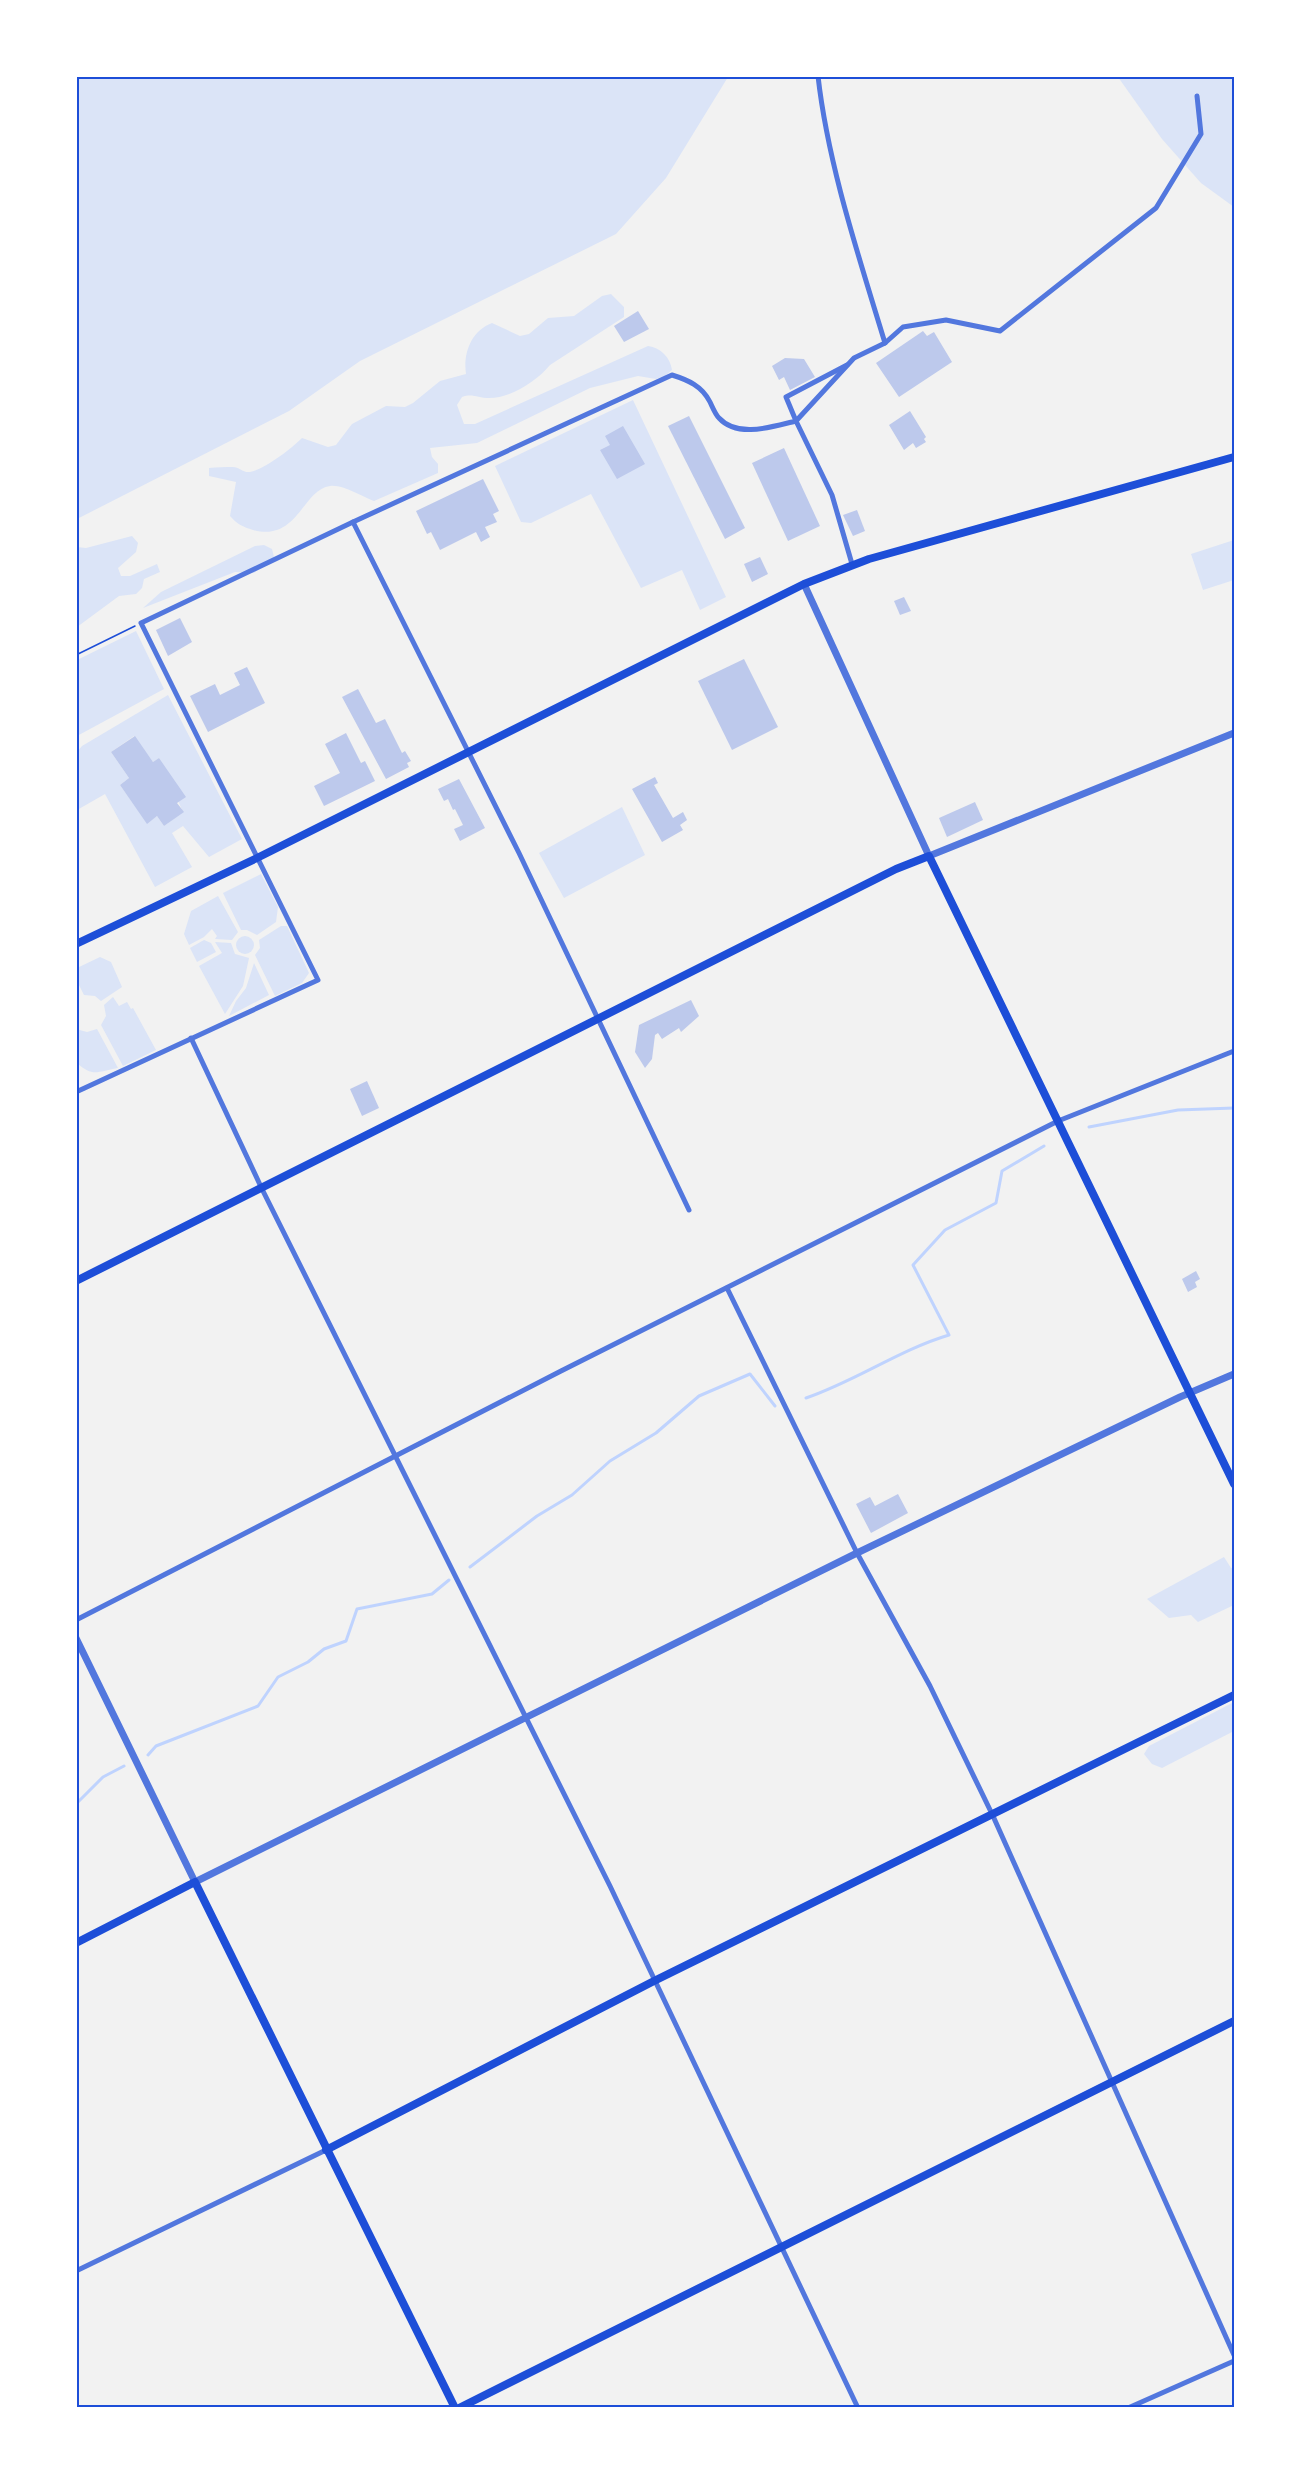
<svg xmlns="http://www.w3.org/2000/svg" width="1311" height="2484" font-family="Helvetica,sans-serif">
  <rect width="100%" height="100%" fill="#f2f2f2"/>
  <g fill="#dbe4f7" fill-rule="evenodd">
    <path d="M77,76h651v1l-62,101 -50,56 -256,127 -71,50 -212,108z"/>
    <path d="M1118,77h116v130l-33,-24 -39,-44z"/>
    <path d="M611,294l13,13v10l-74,48c-13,16 -39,33 -61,33 -11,0 -17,-5 -27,-1l-5,8 7,19h11l173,-78c13,2 22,11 24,24l-7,6 -9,3 -18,-3 -48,12 -113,55 -47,5 2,9 6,7v9l-64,28c-11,-4 -32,-17 -44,-15 -28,4 -32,56 -77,44 -10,-3 -16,-6 -23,-14l6,-34 -27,-6v-8c8,-1 16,-1 24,-1 6,0 10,6 17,5 15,-3 41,-23 52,-34l26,9 8,-2 16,-21 34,-18 19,1 8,-4 27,-22 26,-7c-3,-21 5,-43 26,-51l28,13 9,-2 19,-16 26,-2 28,-20z"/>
    <path d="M633,400l93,197 -26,13 -18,-40 -41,18 -50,-94 -60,29 -10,-1 -26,-56z"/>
    <path d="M132,536l6,7 -2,9 -18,16 3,8h9l27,-12 3,8 -16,7 -2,9 -6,6 -17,2 -42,31v-80l9,1z"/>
    <path d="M1234,540v40l-31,10 -12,-36z"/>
    <path d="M264,545l8,4 2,8 -20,16 -19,-1 -92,36 18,-16 94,-46z"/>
    <path d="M136,631l28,58 -87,47v-76z"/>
    <path d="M168,695l74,144 -33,18 -26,-31 -11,7 20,34 -37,20 -50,-93 -28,16v-58l5,-6zM134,736l19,26 6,-4 24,54 -19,14 -7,-10 -10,7 -27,-38 9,-7 -18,-26z"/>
    <path d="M622,807l23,48 -81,43 -25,-45z"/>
    <path d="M261,874l17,33 -2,15 -19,13 -10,-5h-6l-18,-37z"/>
    <path d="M218,896l20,36 -6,8 -17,-1 2,-3 -5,-7 -8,8 -15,8 -5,-11 7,-23z"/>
    <path d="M281,926h6l22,47 -7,10 -27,13 -20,-41 5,-7 -1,-8z"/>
    <circle cx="245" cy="945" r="9"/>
    <path d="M204,940l7,3 5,9 -19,10 -7,-14z"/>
    <path d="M215,942l16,1 4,11 14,4 -6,28 -18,28 -26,-48 23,-13z"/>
    <path d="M100,957l11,5 11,25 -21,14 -6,-5 -11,-1 -7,-14v-13z"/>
    <path d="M254,963l15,32 -40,21 7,-15 10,-13z"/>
    <path d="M113,997l6,9 8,-4 4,7 2,-1 23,42 -33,16 -22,-41 5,-9 -2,-11z"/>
    <path d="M76,1029l11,3 10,-3 21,39c-22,4 -25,9 -41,-5z"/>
    <path d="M1224,1557l7,11 3,-1v38l-36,17 -7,-7 -22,3 -22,-19z"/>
    <path d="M1234,1702v29l-72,37 -10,-4 -8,-10 5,-8z"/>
  </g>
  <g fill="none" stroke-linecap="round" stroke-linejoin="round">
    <g stroke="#bfd3fe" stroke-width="3">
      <path d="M1089,1127l89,-17 56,-2"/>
      <path d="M806,1398c50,-17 93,-48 143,-63l-36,-70 32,-35 51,-27 6,-32 42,-25"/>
      <path d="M470,1567l67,-51 35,-21 38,-34 46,-28 43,-37 51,-22 25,32"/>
      <path d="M148,1755l8,-9 102,-40 20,-29 30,-15 16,-13 22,-8 11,-32 75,-15 17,-14"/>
      <path d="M76,1804l27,-27 21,-11"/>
    </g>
  </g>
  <g fill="#bdc9ec">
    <path d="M638,311l11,18 -25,13 -10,-16z"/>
    <path d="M923,331l4,5 7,-4 18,30 -53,35 -23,-34z"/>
    <path d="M785,358l19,1 11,18 -25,13 -6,-13 -5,3 -7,-14z"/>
    <path d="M910,411l16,26 -2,2 2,3 -10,6 -3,-5 -9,7 -15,-25z"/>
    <path d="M689,416l56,112 -20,11 -57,-113z"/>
    <path d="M623,426l22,38 -28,15 -17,-29 10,-5 -5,-9z"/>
    <path d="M784,448l36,78 -32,15 -36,-78z"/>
    <path d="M483,479l16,32 -6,3 4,8 -12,5 5,10 -9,5 -5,-10 -36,18 -9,-18 -4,2 -11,-23z"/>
    <path d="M857,510l8,21 -12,5 -10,-21z"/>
    <path d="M760,557l8,17 -16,8 -8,-18z"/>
    <path d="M904,597l7,14 -11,4 -6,-14z"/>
    <path d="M180,618l12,24 -24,14 -12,-26z"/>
    <path d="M744,659l34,68 -46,23 -34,-69z"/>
    <path d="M247,667l18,36 -57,29 -18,-36 25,-12 5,11 20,-10 -6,-12z"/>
    <path d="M358,689l18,34 9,-4 17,34 3,-2 6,10 -4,2 2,4 -23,12 -44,-82z"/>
    <path d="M346,733l15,30 4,-2 10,20 -51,25 -10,-20 26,-13 -15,-29z"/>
    <path d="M135,736l18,26 6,-4 27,39 -9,6 7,9 -20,14 -7,-10 -10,8 -27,-39 9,-7 -18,-26z"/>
    <path d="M655,777l3,6 -4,2 19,33 10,-6 4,8 -7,5 3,5 -21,12 -30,-53z"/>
    <path d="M459,779l26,49 -25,13 -6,-12 9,-4 -8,-16 -2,1 -5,-11 -4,2 -6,-12z"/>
    <path d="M975,802l8,18 -36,17 -8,-19z"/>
    <path d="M691,1000l8,16 -18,16 -2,-4 -17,11 -4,-6 -3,2 -3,24 -7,9 -10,-16 4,-27z"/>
    <path d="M367,1081l12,27 -17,8 -12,-27z"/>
    <path d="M1196,1271l4,8 -5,3 2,5 -9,5 -6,-13z"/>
    <path d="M898,1494l10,19 -37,20 -15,-29 14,-7 5,9z"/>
  </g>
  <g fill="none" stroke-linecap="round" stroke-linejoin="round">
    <path stroke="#1d4ed8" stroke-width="1.5" d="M76,655l59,-29"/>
    <g stroke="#5277de" stroke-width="5">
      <path d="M818,76c10,89 41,181 67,267l-31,15 -58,63 36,74 20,69"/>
      <path d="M885,343l18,-16 43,-7 54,11 156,-123 45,-74 -4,-38"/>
      <path d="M353,522l166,331 170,357"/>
      <path d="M191,1038l71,151 348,697 248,522"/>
      <path d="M76,1092l242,-112 -177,-357 212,-101 319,-147c16,5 30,11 38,27 2,4 5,12 9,16 19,21 55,8 77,3l-10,-24 61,-32"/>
      <path d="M727,1288l130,265 73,133 63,130 241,539"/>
      <path d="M76,1620l485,-249 497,-250 176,-70"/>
      <path d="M76,2271l250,-121"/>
      <path d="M1128,2408l106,-47"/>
    </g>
    <g stroke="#5277de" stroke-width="7">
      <path d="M804,584l125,272 305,-123"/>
      <path d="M76,1638l119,244 662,-329 323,-156 54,-23"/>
    </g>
    <g stroke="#1d4ed8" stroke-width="8">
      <path d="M76,944l181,-86 547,-274 65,-25 365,-102"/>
      <path d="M76,1281l820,-412 33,-13 305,628"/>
      <path d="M76,1943l119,-61 260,526"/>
      <path d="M326,2150l328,-169 580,-286"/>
      <path d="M459,2408l775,-387"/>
    </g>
  </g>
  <rect width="1311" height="2484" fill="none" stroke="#ffffff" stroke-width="156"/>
  <rect x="78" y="78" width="1155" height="2328" fill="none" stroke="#1d4ed8" stroke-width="2"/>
</svg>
